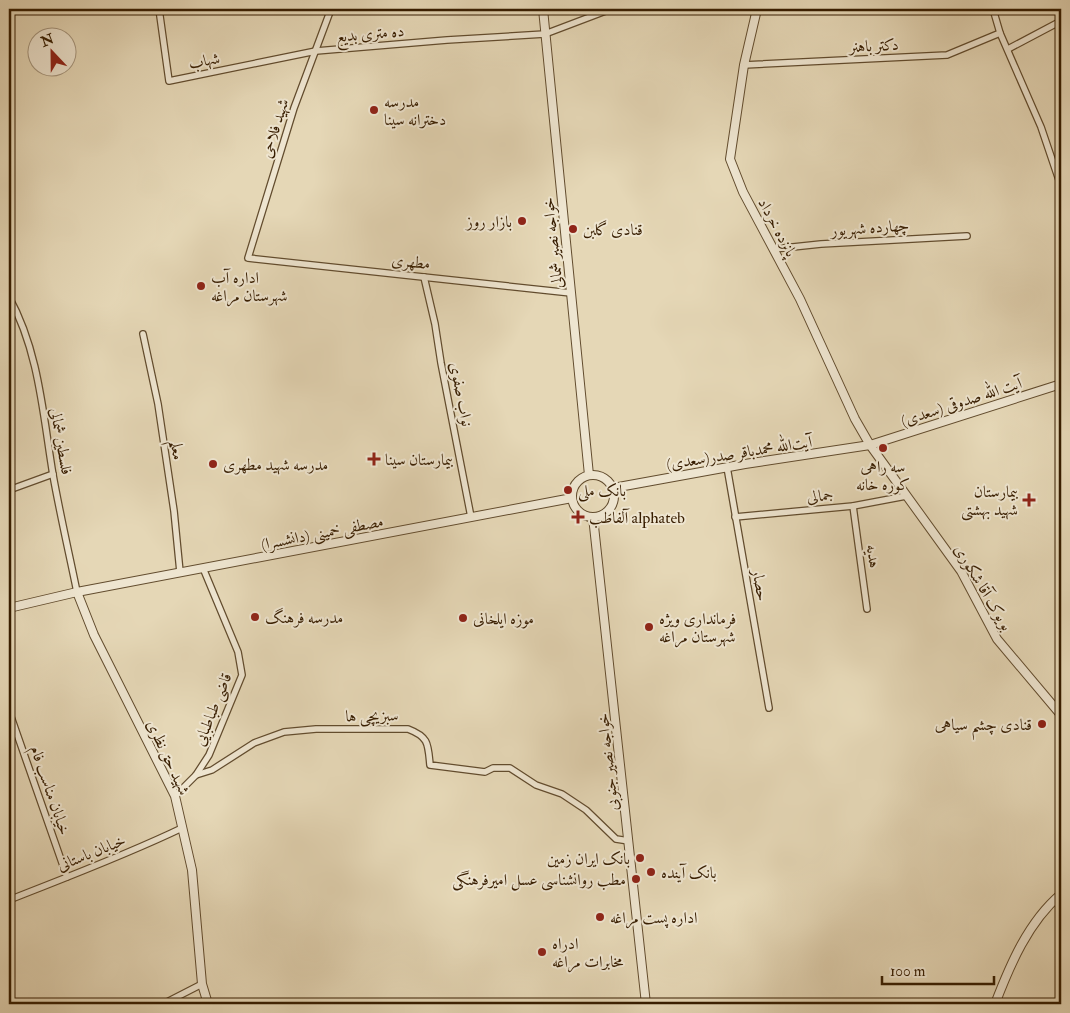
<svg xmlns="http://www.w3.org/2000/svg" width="1070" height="1013" font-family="'IM FELL Double Pica',Amiri,serif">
  <rect width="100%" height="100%" fill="#e5d7b6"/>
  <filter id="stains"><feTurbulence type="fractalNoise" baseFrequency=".004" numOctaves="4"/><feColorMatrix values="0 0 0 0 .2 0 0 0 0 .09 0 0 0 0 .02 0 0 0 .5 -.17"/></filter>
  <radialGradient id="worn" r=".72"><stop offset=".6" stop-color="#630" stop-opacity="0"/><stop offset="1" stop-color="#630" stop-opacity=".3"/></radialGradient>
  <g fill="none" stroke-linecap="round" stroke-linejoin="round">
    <g stroke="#624c2e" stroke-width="8">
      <g id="minor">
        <path d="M159,9l10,72 147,-30 131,-11 98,-6 66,-25"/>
        <path d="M331,9l-37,99 -46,150 323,35"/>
        <path d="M993,9l7,24 41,94 20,59"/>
        <path d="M1008,49l53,-28"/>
        <path d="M744,65l203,-10 53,-22"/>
        <path d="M774,249l47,-5 146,-8"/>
        <path d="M424,277l11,47 6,39 30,154"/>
        <path d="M9,297c30,54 34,118 44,178 7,39 16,78 24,117"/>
        <path d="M143,334l15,70 16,107 6,61"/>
        <path d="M727,467l42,241"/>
        <path d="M9,490l44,-16"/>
        <path d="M853,506l14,103"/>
        <path d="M735,517l118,-11 53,-10"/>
        <path d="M9,711l58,166"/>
        <path d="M196,775l16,-5 42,-27 30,-11 32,-3h92c21,8 20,15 22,36l55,7 8,-4h17l26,17 26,9 24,16 30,29 13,2"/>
        <path d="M175,796l21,-21 13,-20 33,-80 -4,-23 -35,-84"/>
        <path d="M9,900c58,-23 117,-45 173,-72"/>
        <path d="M163,1004l39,-20"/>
      </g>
    </g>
    <g stroke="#624c2e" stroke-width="10">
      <g id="tertiary">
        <path d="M543,9l46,466"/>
        <path d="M757,9l-13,56 -14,94 13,33 57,107 55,120 15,26 91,126 36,68 64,76"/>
        <circle cx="593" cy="496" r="21"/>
        <path d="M613,488l132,-24 125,-19 191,-61"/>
        <path d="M593,517l53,487"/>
        <path d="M77,592l17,43 81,161 17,74 10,114 6,20"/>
        <path d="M9,608l68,-16 495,-94"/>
        <path d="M995,1004c15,-39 33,-82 66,-110"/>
      </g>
    </g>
    <use href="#minor" stroke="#eee5d0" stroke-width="5.5"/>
    <use href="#tertiary" stroke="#eee5d0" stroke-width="8"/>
  </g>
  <g fill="#8f2418" stroke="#eee5d0" stroke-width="2">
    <circle cx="374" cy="110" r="5"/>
    <circle cx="522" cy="221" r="5"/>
    <circle cx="573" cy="229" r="5"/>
    <circle cx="201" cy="286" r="5"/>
    <circle cx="883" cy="448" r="5"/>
    <path d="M371.5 451.5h5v5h5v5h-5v5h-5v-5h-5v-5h5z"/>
    <circle cx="213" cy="464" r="5"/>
    <circle cx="568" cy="490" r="5"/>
    <path d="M1026.5 492.5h5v5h5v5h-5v5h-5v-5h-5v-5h5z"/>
    <path d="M575.5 509.5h5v5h5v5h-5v5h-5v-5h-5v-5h5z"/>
    <circle cx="255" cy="617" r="5"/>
    <circle cx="463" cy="618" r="5"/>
    <circle cx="649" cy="627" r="5"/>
    <circle cx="1042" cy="724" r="5"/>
    <circle cx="640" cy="858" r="5"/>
    <circle cx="651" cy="872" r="5"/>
    <circle cx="636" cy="879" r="5"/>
    <circle cx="600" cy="917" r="5"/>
    <circle cx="542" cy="952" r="5"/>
  </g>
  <g text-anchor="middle" stroke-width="4" stroke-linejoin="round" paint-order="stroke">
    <g font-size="16" fill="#371d00" stroke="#eee5d0">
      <text transform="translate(370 33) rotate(-5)" y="6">ده متری بدیع</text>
      <text transform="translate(874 45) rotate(-3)" y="6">دکتر باهنر</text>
      <text transform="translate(204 60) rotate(-11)" y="6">شهاب</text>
      <text transform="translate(274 128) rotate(-73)" y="6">شهید فلاحی</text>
      <text transform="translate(778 227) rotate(62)" y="6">پانزده خرداد</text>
      <text transform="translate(870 227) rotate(-4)" y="6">چهارده شهریور</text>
      <text transform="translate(552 243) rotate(-96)" y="6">خواجه نصیر شمالی</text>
      <text transform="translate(411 261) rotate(6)" y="6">مطهری</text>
      <text transform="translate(462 394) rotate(79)" y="6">نواب صفوی</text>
      <text transform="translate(961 401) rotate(-18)" y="6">آیت الله صدوقی (سعدی)</text>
      <text transform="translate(62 441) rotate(80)" y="6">فلسطین شمالی</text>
      <text transform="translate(178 450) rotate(82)" y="6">معلم</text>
      <text transform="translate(739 452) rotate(-9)" y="6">آیت‌الله محمدباقر صدر(سعدی)</text>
      <text transform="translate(820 495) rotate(-6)" y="6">جمالی</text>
      <text transform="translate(322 532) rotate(-11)" y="6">مصطفی خمینی (دانشسرا)</text>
      <text transform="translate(874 556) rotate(82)" y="6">هدیه</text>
      <text transform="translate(761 585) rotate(80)" y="6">حصار</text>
      <text transform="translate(984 587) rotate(59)" y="6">بویوک آقا شکوری</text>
      <text transform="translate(212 709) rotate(-68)" y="6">قاضی طباطبایی</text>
      <text transform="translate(372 715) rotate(-1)" y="6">سبزیچی ها</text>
      <text transform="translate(169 757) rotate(65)" y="6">شهید حق نظری</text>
      <text transform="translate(607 762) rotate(-96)" y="6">خواجه نصیر جنوبی</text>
      <text transform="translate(51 790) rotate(71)" y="6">خیابان مناسب فام</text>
      <text transform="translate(91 852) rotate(-22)" y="6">خیابان باستانی</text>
    </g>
    <g font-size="16" fill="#371d00" stroke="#eee5d0" text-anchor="start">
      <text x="384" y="107">مدرسه<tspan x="384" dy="18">دخترانه سینا</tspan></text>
      <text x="512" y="227" text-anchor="end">بازار روز</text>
      <text x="583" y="235">قنادی گلبن</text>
      <text x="211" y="283">اداره آب<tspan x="211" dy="18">شهرستان مراغه</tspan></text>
      <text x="385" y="465">بیمارستان سینا</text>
      <text x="223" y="470">مدرسه شهید مطهری</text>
      <text x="883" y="472" text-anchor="middle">سه راهی<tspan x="883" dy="18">کوره خانه</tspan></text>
      <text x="578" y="496">بانک ملی</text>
      <text x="1018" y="497" text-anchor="end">بیمارستان<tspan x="1018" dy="18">شهید بهشتی</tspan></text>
      <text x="589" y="523">آلفاطب alphateb</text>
      <text x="265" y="623">مدرسه فرهنگ</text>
      <text x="473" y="624">موزه ایلخانی</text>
      <text x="659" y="624">فرمانداری ویژه<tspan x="659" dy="18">شهرستان مراغه</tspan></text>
      <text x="1032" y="730" text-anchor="end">قنادی چشم سیاهی</text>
      <text x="630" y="864" text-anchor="end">بانک ایران زمین</text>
      <text x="661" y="878">بانک آینده</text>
      <text x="626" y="885" text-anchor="end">مطب روانشناسی عسل امیرفرهنگی</text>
      <text x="610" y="923">اداره پست مراغه</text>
      <text x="552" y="949">ادراه<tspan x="552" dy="18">مخابرات مراغه</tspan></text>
    </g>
  </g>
  <rect width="1070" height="1013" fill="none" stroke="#e5d7b6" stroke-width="30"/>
  <rect x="10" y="10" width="1050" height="993" fill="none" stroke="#371d00" stroke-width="2.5"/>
  <rect x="15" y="15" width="1040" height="983" fill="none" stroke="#371d00"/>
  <g transform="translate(52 52) rotate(338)"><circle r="24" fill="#eee5d0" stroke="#a5957d"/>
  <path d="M0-4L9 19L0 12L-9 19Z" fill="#8f2418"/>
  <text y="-8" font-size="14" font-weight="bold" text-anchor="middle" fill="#371d00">N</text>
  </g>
  <path d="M882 976v8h112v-8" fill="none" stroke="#371d00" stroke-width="2.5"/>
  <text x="890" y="976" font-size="15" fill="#371d00" stroke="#eee5d0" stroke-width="4" paint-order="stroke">100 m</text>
  <rect width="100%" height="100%" filter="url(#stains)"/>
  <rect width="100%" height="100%" fill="url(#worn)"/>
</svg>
